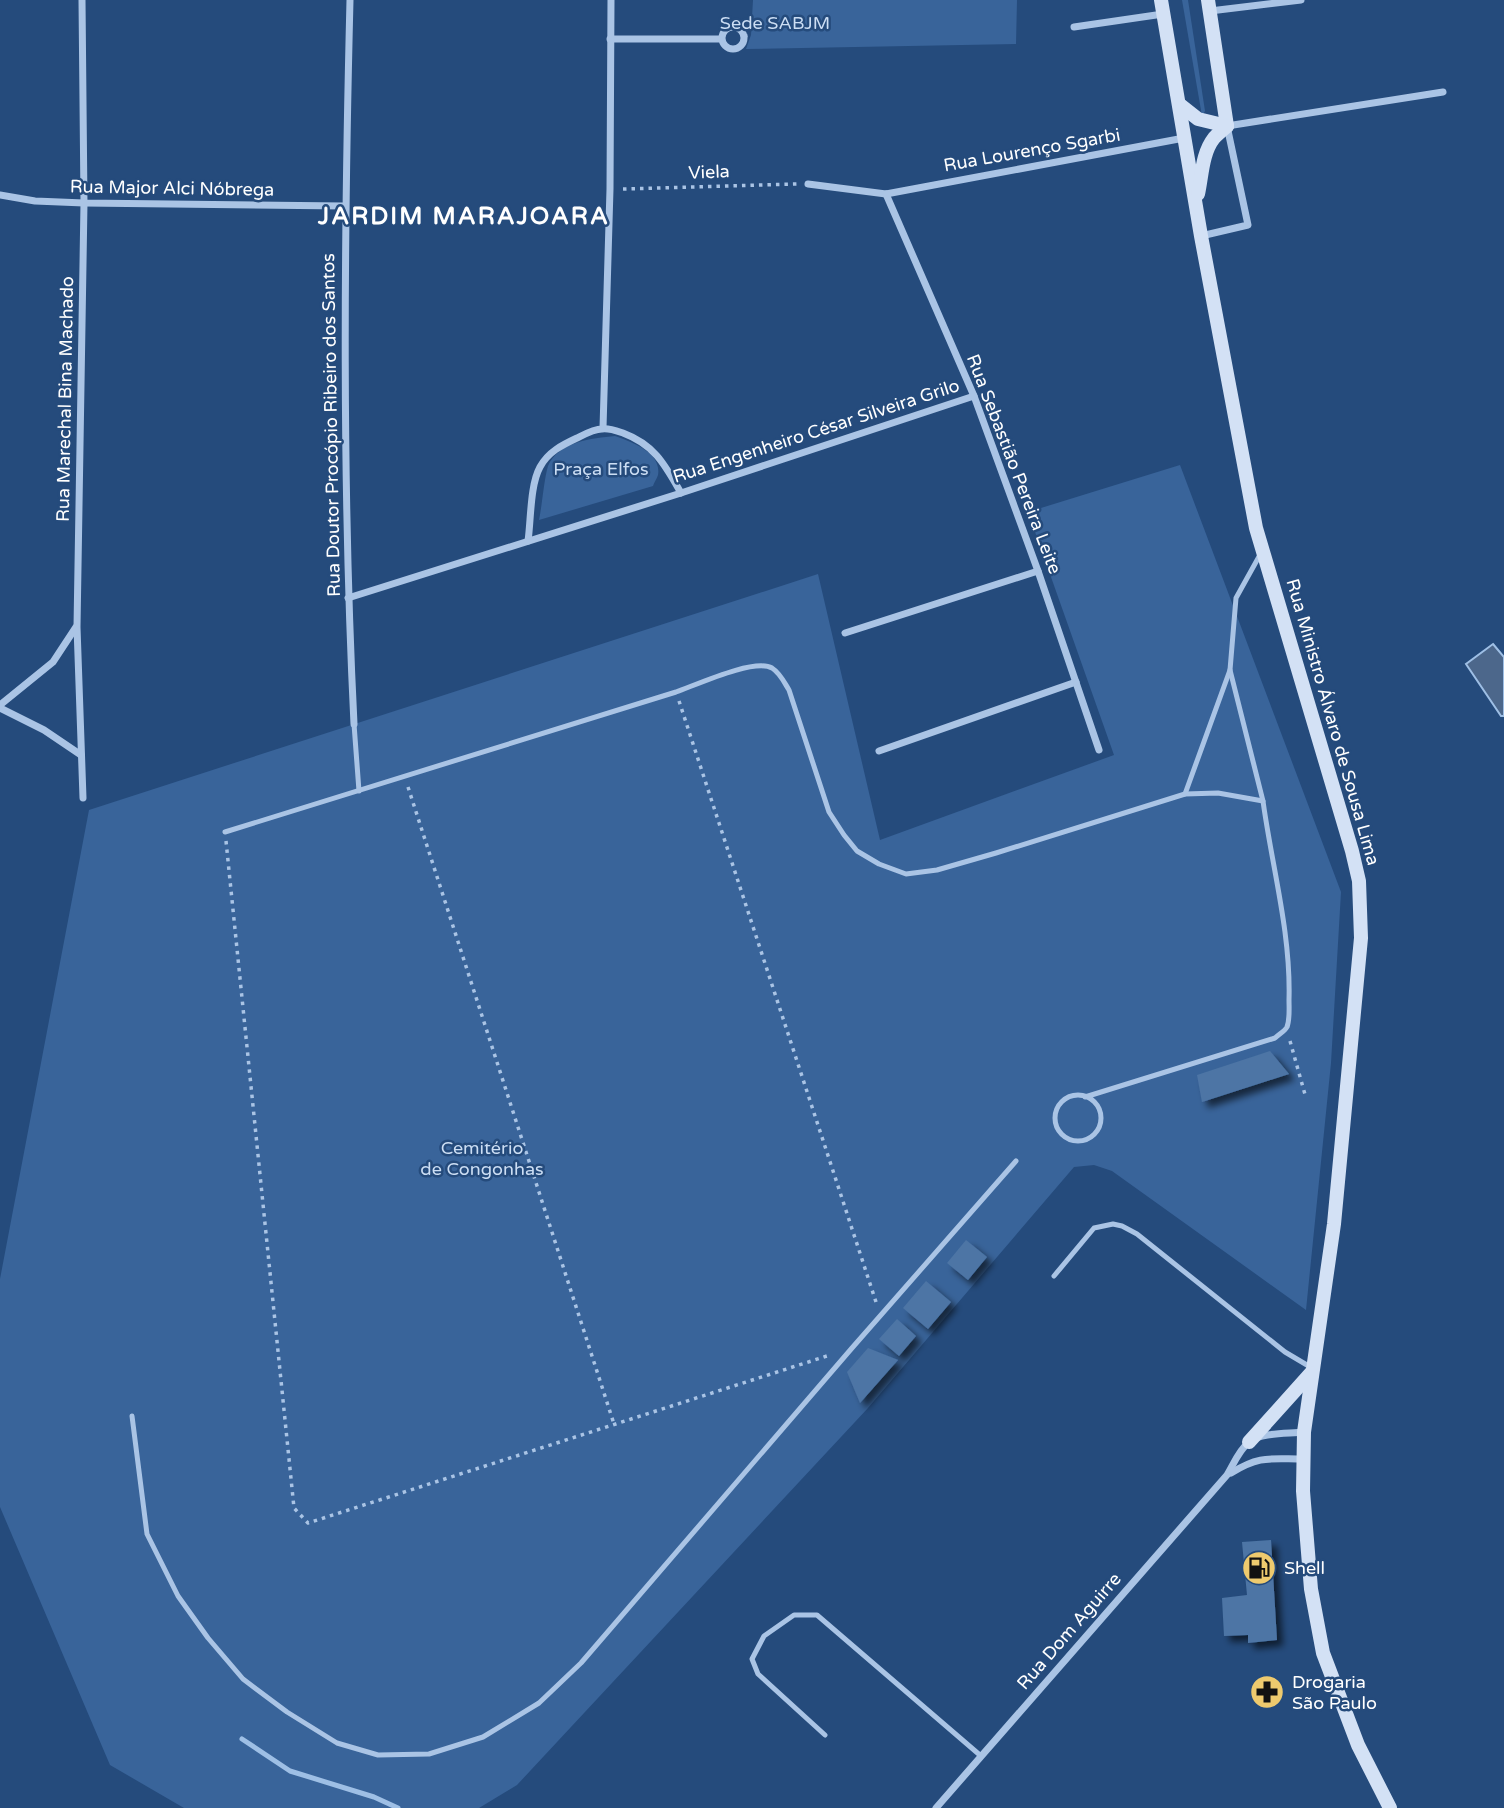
<svg xmlns="http://www.w3.org/2000/svg" width="1504" height="1808" font-family="'Varela Round',sans-serif">
  <defs>
    <filter id="shadow"><feDropShadow dx="6" dy="6" stdDeviation="3.5" flood-color="#0009"/></filter>
  </defs>
  <rect width="100%" height="100%" fill="#254b7c"/>
  <g fill="#39649a">
    <path d="M753,0h264l-1,44 -270,5 5,-14z"/>
    <path d="M1182,0h6l17,111 -3,5z"/>
    <path d="M615,436c16,6 47,16 43,39 -1,4 -4,7 -5,11l-114,34c3,-14 5,-41 9,-54 10,-24 44,-28 67,-30z"/>
    <path d="M1180,465l161,427 -10,171 -25,247 -194,-139 -18,-6 -20,2 -206,241 -351,377 -38,23h-295l-74,-43 -110,-258v-228l89,-469 729,-236 62,266 234,-85 -86,-243z"/>
  </g>
  <path fill="#4c678b" stroke="#9ebfe5" stroke-width="2" d="M1493,644l11,13v59h-3l-35,-52z"/>
  <g fill="none" stroke-linecap="round" stroke-linejoin="round">
    <path stroke="#9ebfe5" stroke-width="5" d="M242,1739l48,32 84,26 24,11"/>
  </g>
  <g fill="#4d75a5" filter="url(#shadow)">
    <path d="M1270,1051l19,23 -87,28 -5,-27z"/>
    <path d="M966,1240l21,17 -19,23 -21,-17z"/>
    <path d="M926,1281l25,21 -23,27 -25,-21z"/>
    <path d="M897,1319l19,17 -17,20 -20,-17z"/>
    <path d="M868,1348l30,12 -38,43 -13,-31z"/>
    <path d="M1271,1540l6,100 -29,3v-8l-24,1 -2,-38 25,-3 -5,-53z"/>
  </g>
  <g fill="none" stroke-linecap="round" stroke-linejoin="round">
    <g stroke="#aac4e5" stroke-width="3.5" stroke-dasharray="3.5 5" stroke-linecap="butt">
      <path d="M744,36l7,-1"/>
      <path d="M623,189l174,-5"/>
      <path d="M679,701l197,601"/>
      <path d="M408,787l206,637"/>
      <path d="M226,841l68,667 14,15 522,-168"/>
      <path d="M1290,1041l16,57"/>
    </g>
    <g stroke="#aac4e5" stroke-width="5">
      <path d="M1230,670l33,131"/>
      <path d="M354,724l5,67"/>
      <path d="M1185,794l45,-124 6,-72 25,-45"/>
      <path d="M225,832l451,-140c20,-7 78,-34 96,-24 8,5 12,14 17,22l40,122 15,23 13,16 22,13 27,10 31,-4 59,-17 189,-59 33,-1 45,8c9,66 28,132 26,199 0,8 1,19 -2,27 -2,4 -8,7 -12,11l-190,59"/>
      <circle cx="1078" cy="1118" r="23"/>
      <path d="M1054,1276l40,-48 19,-4 9,2 15,8 148,118 27,16"/>
      <path d="M132,1416l15,118 31,62 30,42 35,41 44,33 50,31 41,12 51,-1 54,-17 56,-34 42,-40 271,-315 164,-187"/>
      <path d="M825,1735l-67,-61 -6,-15 12,-23 30,-21h23l164,141"/>
    </g>
    <g stroke="#aac4e5" stroke-width="7">
      <path d="M82,0l2,203 -7,424 6,171"/>
      <path d="M350,0c-6,241 -8,483 4,724"/>
      <path d="M1210,11l91,-11"/>
      <path d="M1074,27l89,-13"/>
      <circle cx="733" cy="38" r="11"/>
      <path d="M610,39h111"/>
      <path d="M808,184l78,10 298,-56"/>
      <path d="M886,194l88,202 64,175 61,179"/>
      <path d="M0,195l35,6 49,2 260,3"/>
      <path d="M1201,236l47,-11 -21,-99 216,-34"/>
      <path d="M603,428l7,-239 1,-189"/>
      <path d="M528,541c3,-21 2,-56 12,-74 8,-15 22,-22 37,-29 8,-4 17,-9 25,-9 7,-1 15,2 21,4 32,12 42,32 58,60"/>
      <path d="M348,598l333,-105 293,-97"/>
      <path d="M845,633l193,-62"/>
      <path d="M0,705l53,-43 23,-35"/>
      <path d="M0,708l44,22 37,25"/>
      <path d="M879,751l197,-69"/>
      <path d="M1231,1473c29,-18 39,-14 73,-14"/>
      <path d="M936,1808l291,-333c6,-10 12,-25 22,-33 13,-10 39,-8 55,-10"/>
    </g>
    <g stroke="#d3e1f5" stroke-width="14">
      <path d="M1161,0l40,236 55,292 96,323 7,30 2,57 -27,286 -30,208 -1,59 8,98 12,64 35,92 32,63"/>
      <path d="M1208,0l19,126"/>
      <path d="M1179,104l19,15 29,7"/>
      <path d="M1198,194c4,-18 4,-41 16,-56 3,-4 9,-8 13,-12"/>
      <path d="M1249,1442l62,-69"/>
    </g>
  </g>
  <defs>
    <g id="fuel-disc" transform="scale(1.75)"><circle r="9.5" fill="#eeca6e" stroke="#254b7c"/><path d="M-5.5-6h7V0h2V4h1.3V-2.5L3-4.5l.8-.8L6-3V5H2.5V1h-1V6h-7ZM-4.2-4.7v3.2H.2V-4.7Z" fill="#111"/></g>
    <g id="pharmacy-disc" transform="scale(1.75)"><circle r="9.5" fill="#eeca6e" stroke="#254b7c"/><path d="M-2-6h4v4h4v4h-4v4h-4v-4h-4v-4h4Z" fill="#111"/></g>
  </defs>
  <g fill-rule="evenodd">
    <use href="#fuel-disc" x="1259" y="1568"/>
    <use href="#pharmacy-disc" x="1267" y="1692"/>
  </g>
  <g text-anchor="middle" stroke-width="5" stroke-linejoin="round" paint-order="stroke">
    <g font-size="18" fill="#ccdef4" stroke="#254b7c">
      <text x="775" y="29">Sede SABJM</text>
      <text x="601" y="475">Praça Elfos</text>
      <text x="482" y="1154">Cemitério<tspan x="482" dy="21">de Congonhas</tspan></text>
    </g>
    <g font-size="18" fill="#fff" stroke="#254b7c">
      <text transform="translate(1032 150) rotate(-10)" y="6">Rua Lourenço Sgarbi</text>
      <text transform="translate(709 172) rotate(-2)" y="6">Viela</text>
      <text transform="translate(172 188) rotate(1)" y="6">Rua Major Alci Nóbrega</text>
      <text transform="translate(65 399) rotate(-89)" y="6">Rua Marechal Bina Machado</text>
      <text transform="translate(331 425) rotate(-91)" y="6">Rua Doutor Procópio Ribeiro dos Santos</text>
      <text transform="translate(816 431) rotate(-18)" y="6">Rua Engenheiro César Silveira Grilo</text>
      <text transform="translate(1014 464) rotate(69)" y="6">Rua Sebastião Pereira Leite</text>
      <text transform="translate(1333 722) rotate(74)" y="6">Rua Ministro Álvaro de Sousa Lima</text>
      <text transform="translate(1069 1631) rotate(-49)" y="6">Rua Dom Aguirre</text>
    </g>
    <g font-size="18" fill="#fff" stroke="#254b7c" text-anchor="start">
      <text x="1284" y="1574">Shell</text>
      <text x="1292" y="1688">Drogaria<tspan x="1292" dy="21">São Paulo</tspan></text>
    </g>
    <g font-size="24" font-weight="bold" letter-spacing="2" fill="#fff" stroke="#254b7c">
      <text x="464" y="224">JARDIM MARAJOARA</text>
    </g>
  </g>
</svg>
